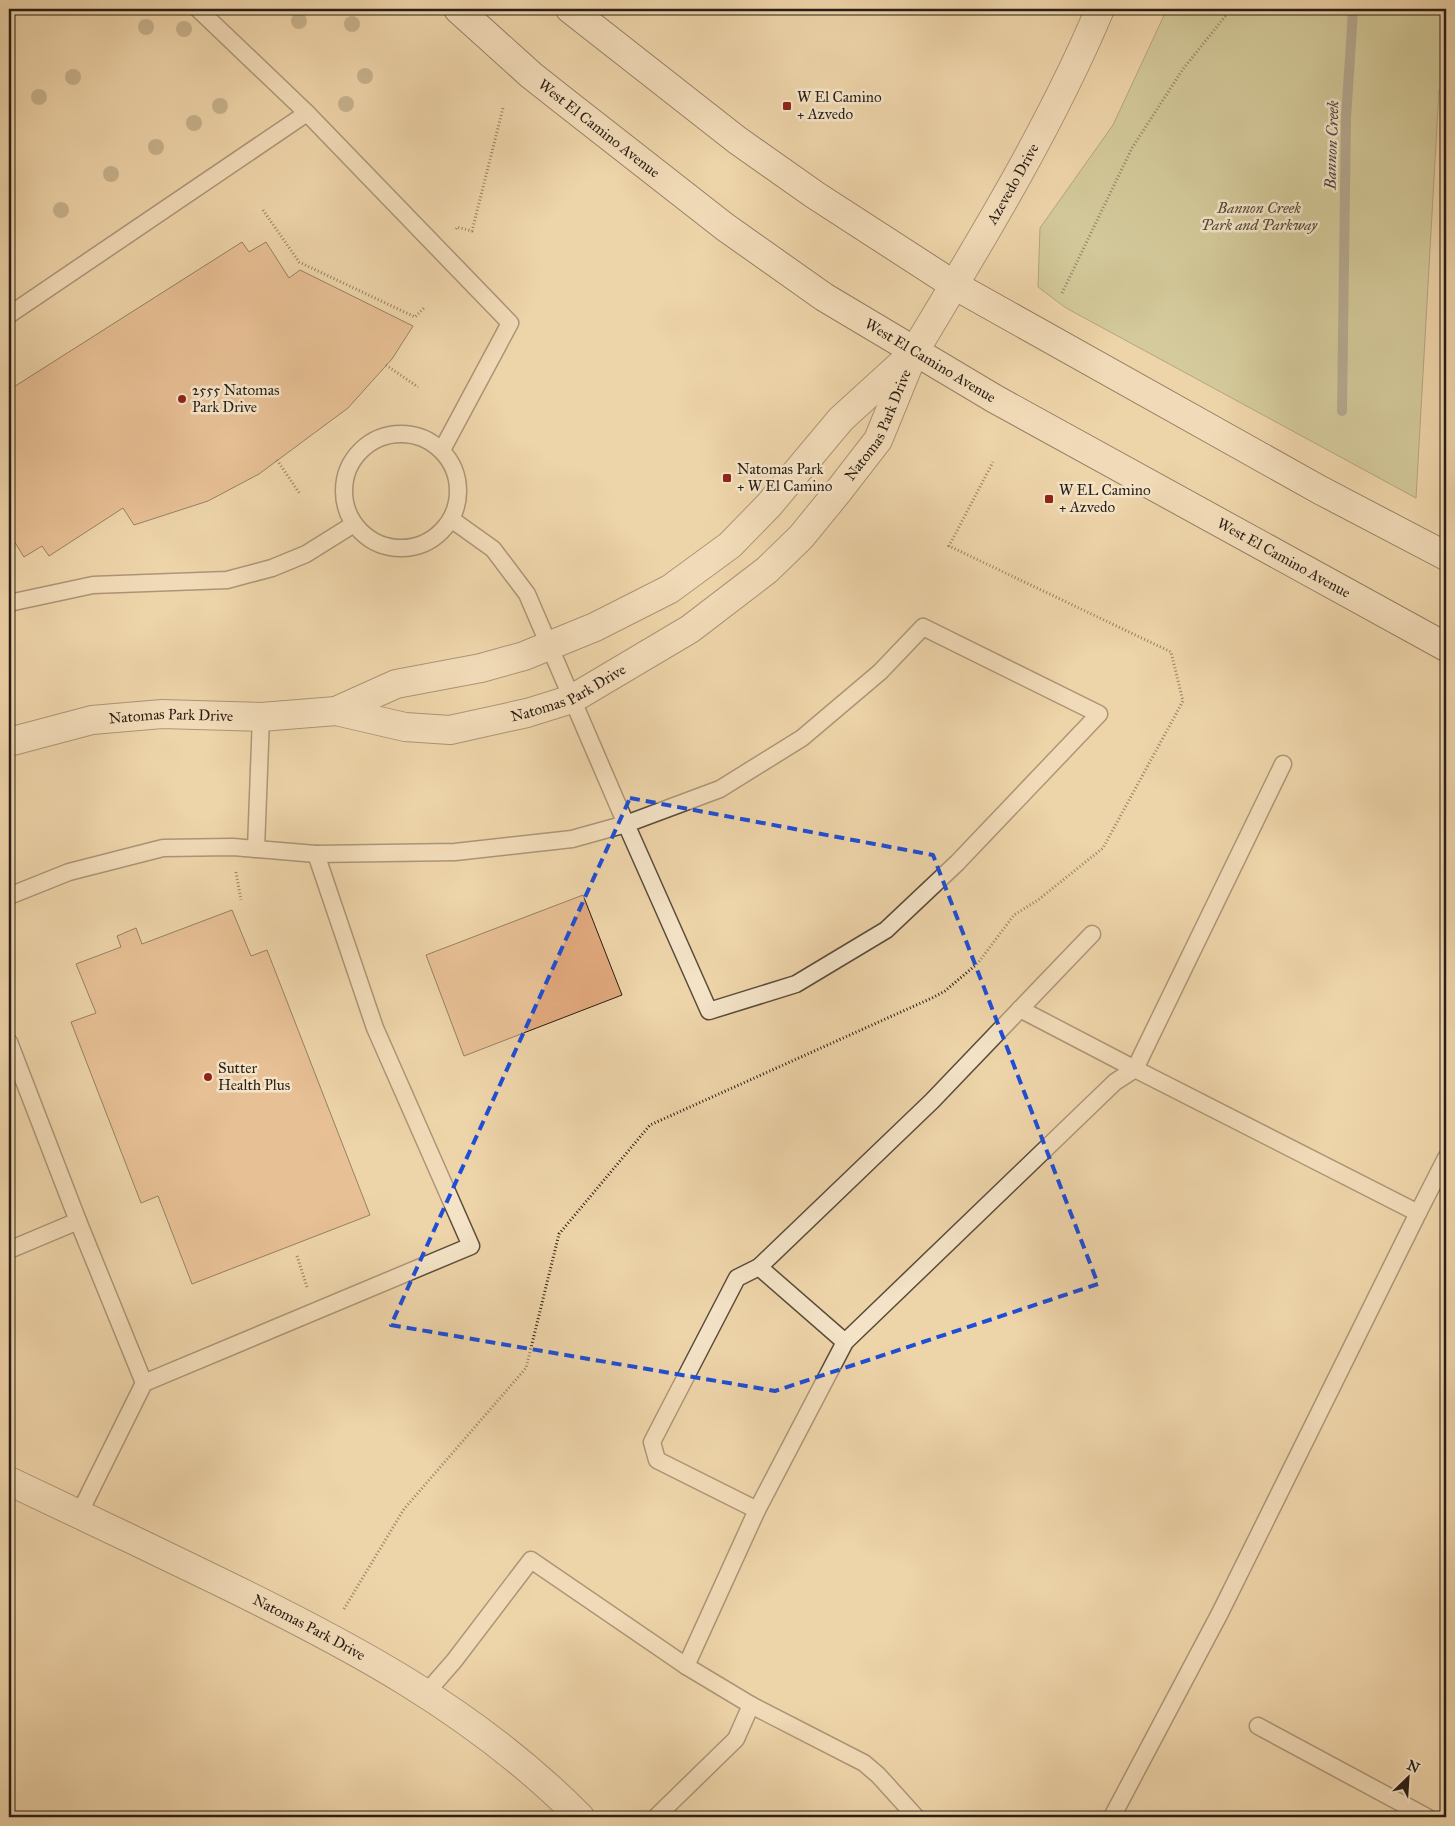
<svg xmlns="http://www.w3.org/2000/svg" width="1455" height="1826" font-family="'IM FELL Great Primer',serif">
  <rect width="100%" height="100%" fill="#eed4a9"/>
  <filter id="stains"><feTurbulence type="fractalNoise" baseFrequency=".004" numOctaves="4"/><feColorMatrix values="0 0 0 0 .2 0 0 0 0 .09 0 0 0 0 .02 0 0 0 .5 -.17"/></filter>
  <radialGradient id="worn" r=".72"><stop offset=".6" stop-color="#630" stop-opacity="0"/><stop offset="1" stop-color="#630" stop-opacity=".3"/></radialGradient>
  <path fill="#b4be8b" stroke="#6e6e50" d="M1167,9h279v81h-7l-23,408 -350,-190 -28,-21 2,-59 73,-103z"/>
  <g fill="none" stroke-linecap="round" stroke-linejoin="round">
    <path stroke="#6f7975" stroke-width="10" d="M1342,411l4,-293 7,-107 10,-2"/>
  </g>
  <g fill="#e1a87d" stroke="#281e15">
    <path d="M242,242l7,10 17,-10 23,36 11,-8 113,56 -21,33 -44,49 -89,66 -51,27 -74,24 -11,-17 -74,48 -7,-10 -18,11 -15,-24v-143z"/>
    <path d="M583,895l39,100 -158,61 -38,-101z"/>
    <path d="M232,910l19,46 16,-6 103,265 -178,69 -34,-88 -17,7 -70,-181 25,-9 -20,-49 45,-17 -4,-11 19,-8 6,16z"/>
  </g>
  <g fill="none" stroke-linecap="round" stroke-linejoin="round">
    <g stroke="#5a4c3a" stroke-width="19">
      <g id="service">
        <path d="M198,9l109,104 203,210 -68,127"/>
        <path d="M9,315l298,-202"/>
        <circle cx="401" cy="491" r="57"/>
        <path d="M9,603l84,-18 134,-5 45,-12 34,-14 48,-30"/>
        <path d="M256,849l5,-132"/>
        <path d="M9,896l60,-24 94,-24 70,-1 83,7 139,-2 117,-13 54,-15 94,-35 82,-51 78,-66 43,-45 176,87 -142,149 -71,67 -90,54 -87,27 -83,-187 -99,-230 -34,-45 -42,-30"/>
        <path d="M1020,1009l115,60 148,-305"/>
        <path d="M9,1042l69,179 66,162"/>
        <path d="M1418,1213l28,-55"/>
        <path d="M9,1250l69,-29"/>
        <path d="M759,1267l173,-166 160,-167"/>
        <path d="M757,1510l-100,-50 -5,-18 85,-164 22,-11 86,75"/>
        <path d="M79,1514l65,-131 327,-137 -96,-218 -59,-174"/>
        <path d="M426,1693l28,-32 77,-101 155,106"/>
        <path d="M751,1705l113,58 14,12 38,42"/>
        <path d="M1258,1726l169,91"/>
        <path d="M656,1817l80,-78 15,-34 -65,-39 71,-156 88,-168 270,-260 20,-13 283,144 -198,400 -108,204"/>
      </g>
    </g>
    <g stroke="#5a4c3a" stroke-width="30">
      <g id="minor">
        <path d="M336,711l60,-27 85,-16 43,-12 71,-29 75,-38 60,-44 39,-40 72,-86 67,-61"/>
        <path id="s1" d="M9,742l83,-22 70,-6 99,3 75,-6 69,16 45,3 77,-17 45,-14 118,-70 77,-59 34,-33 36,-44 41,-53 36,-88"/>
        <path id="s2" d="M9,1481c68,32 137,65 205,98 134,65 260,131 366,238"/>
      </g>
    </g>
    <g stroke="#5a4c3a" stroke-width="30">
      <g id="tertiary">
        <path id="s3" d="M914,352c66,-110 136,-224 186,-343"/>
      </g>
    </g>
    <g stroke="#281e15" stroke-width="30">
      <g id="secondary">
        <path id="s4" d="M458,9l73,66 38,30 156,122 99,70 171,102 451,248"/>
        <path d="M570,9l167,131 78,55 139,90 366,205 126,66"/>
      </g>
    </g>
    <g stroke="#281e15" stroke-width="3" stroke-dasharray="1 2.5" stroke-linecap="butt">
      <path d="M263,210l36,52 116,55 10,-10"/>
      <path d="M456,229l1,-2 15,4 31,-123"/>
      <path d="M1062,293l70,-145 51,-79 48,-60"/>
      <path d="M386,365l32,22"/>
      <path d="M277,460l23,34"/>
      <path d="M236,872l5,28"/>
      <path d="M297,1256l10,31"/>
      <path d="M344,1609l60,-100 122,-141 33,-134 91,-109 282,-127 13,-7 33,-28 36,-48 24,-15 65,-52 80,-147 -12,-49 -222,-106 44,-84"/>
    </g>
    <use href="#service" stroke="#f4e3c7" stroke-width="16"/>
    <use href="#minor" stroke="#f4e3c7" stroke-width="28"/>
    <use href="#tertiary" stroke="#f4e3c7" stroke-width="28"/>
    <use href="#secondary" stroke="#f4e3c7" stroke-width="28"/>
  </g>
  <g fill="#988a6b">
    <circle cx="299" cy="21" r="8"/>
    <circle cx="352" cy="24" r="8"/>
    <circle cx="146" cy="27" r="8"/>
    <circle cx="184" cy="29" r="8"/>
    <circle cx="365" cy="76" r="8"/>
    <circle cx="73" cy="77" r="8"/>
    <circle cx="39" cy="97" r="8"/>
    <circle cx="346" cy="104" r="8"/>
    <circle cx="220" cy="106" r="8"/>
    <circle cx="194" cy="123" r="8"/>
    <circle cx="156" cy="147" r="8"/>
    <circle cx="111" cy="174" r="8"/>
    <circle cx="61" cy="210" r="8"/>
  </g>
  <path d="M0 0H1455V1826H0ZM630,798l303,57 165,429 -323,107 -384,-66z" fill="#eed4a9" fill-opacity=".55" fill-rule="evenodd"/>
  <path fill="none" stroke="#1d4ed8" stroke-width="4" stroke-dasharray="10 6" stroke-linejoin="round" d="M630,798l303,57 165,429 -323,107 -384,-66z"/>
  <g fill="#8f2418" stroke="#f4e3c7" stroke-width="2">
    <rect x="782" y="101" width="10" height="10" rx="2.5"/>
    <circle cx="182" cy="399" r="5"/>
    <rect x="722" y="473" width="10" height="10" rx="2.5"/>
    <rect x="1044" y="494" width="10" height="10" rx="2.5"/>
    <circle cx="208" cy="1077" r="5"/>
  </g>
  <g text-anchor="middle" stroke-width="5" stroke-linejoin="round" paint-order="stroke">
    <g font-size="15" fill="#281e15" stroke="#f4e3c7" text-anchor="start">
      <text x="797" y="102">W El Camino<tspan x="797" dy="17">+ Azvedo</tspan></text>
      <text x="192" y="395">2555 Natomas<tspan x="192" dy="17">Park Drive</tspan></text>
      <text x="737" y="474">Natomas Park<tspan x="737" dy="17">+ W El Camino</tspan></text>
      <text x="1059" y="495">W EL Camino<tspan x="1059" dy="17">+ Azvedo</tspan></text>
      <text x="218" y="1073">Sutter<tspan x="218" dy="17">Health Plus</tspan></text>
    </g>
    <g font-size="15" fill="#281e15" stroke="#f4e3c7">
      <text dy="5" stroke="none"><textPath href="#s4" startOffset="185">West El Camino Avenue</textPath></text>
      <text dy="5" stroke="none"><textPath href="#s3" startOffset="195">Azevedo Drive</textPath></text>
      <text dy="5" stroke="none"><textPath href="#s4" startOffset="590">West El Camino Avenue</textPath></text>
      <text dy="5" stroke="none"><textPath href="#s1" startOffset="991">Natomas Park Drive</textPath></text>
      <text dy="5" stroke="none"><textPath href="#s4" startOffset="995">West El Camino Avenue</textPath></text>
      <text dy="5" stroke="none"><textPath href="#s1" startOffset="571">Natomas Park Drive</textPath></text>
      <text dy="5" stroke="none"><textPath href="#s1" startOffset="165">Natomas Park Drive</textPath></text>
      <text dy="5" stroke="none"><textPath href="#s2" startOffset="334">Natomas Park Drive</textPath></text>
    </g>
    <g font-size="15" font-style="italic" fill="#524e38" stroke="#f4e3c7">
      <text x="1259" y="213">Bannon Creek<tspan x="1259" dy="17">Park and Parkway</tspan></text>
    </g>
    <g font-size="16" font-style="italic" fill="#4c4b45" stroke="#f4e3c7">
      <text transform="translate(1331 145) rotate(-88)" y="6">Bannon Creek</text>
    </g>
  </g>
  <rect width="1455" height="1826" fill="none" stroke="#eed4a9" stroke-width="30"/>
  <rect x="10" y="10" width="1435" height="1806" fill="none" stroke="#281e15" stroke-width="2.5"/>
  <rect x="15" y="15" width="1425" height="1796" fill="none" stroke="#281e15"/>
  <g transform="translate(1408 1778) rotate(25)" stroke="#f4e3c7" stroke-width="4" paint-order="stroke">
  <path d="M0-4L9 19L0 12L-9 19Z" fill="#281e15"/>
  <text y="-8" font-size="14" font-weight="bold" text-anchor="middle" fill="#281e15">N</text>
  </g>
  <rect width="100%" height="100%" filter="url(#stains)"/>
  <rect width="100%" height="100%" fill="url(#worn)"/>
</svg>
